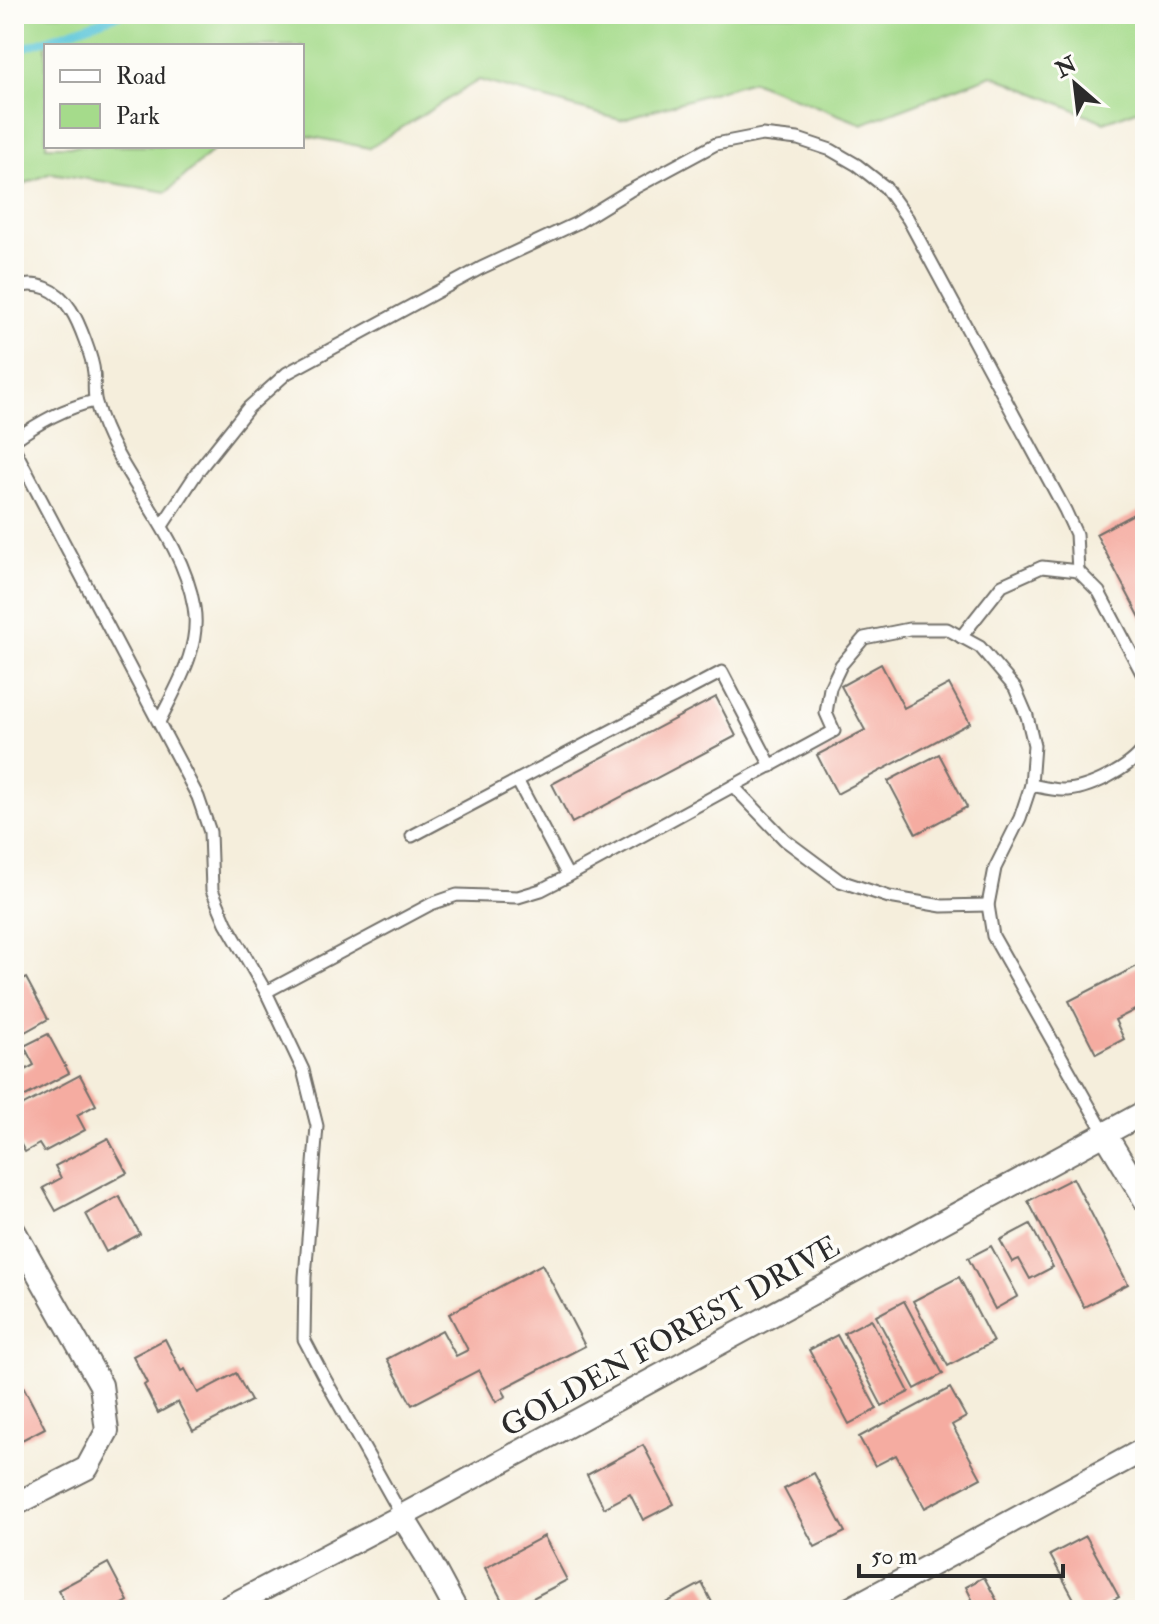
<svg xmlns="http://www.w3.org/2000/svg" width="1159" height="1624" font-family="'IM FELL Double Pica',serif">
  <rect width="100%" height="100%" fill="#fdfcf7"/>
  <filter id="ink" filterUnits="userSpaceOnUse"><feTurbulence type="fractalNoise" baseFrequency=".0125" numOctaves="2"/><feDisplacementMap in="SourceGraphic" scale="16" xChannelSelector="R" yChannelSelector="G"/><feConvolveMatrix kernelMatrix="1 2 1 2 8 2 1 2 1" color-interpolation-filters="sRGB"/></filter>
  <filter id="wash" filterUnits="userSpaceOnUse"><feTurbulence type="fractalNoise" baseFrequency=".006" numOctaves="4" result="noise"/><feDisplacementMap in="SourceGraphic" scale="32" xChannelSelector="R" yChannelSelector="G"/><feGaussianBlur stdDeviation="1.8" result="paint"/><feColorMatrix in="noise" values="0 0 0 0 0 0 0 0 0 0 0 0 0 0 0 0 0 1.4 0 .05"/><feComposite in="paint" operator="in"/></filter>
  <g filter="url(#wash)">
    <rect width="100%" height="100%" fill="#f5eedc"/>
    <path fill="#a5db8b" stroke="#68835b" stroke-width="2" d="M14,14h1131v93l-41,15 -112,-47 -130,49 -110,-43 -132,39 -141,-40 -110,68 -67,-13v-89h-256v100h172l-51,46 -116,-19 -37,15z"/>
    <g fill="none" stroke-linecap="round" stroke-linejoin="round">
      <path stroke="#5ec7da" stroke-width="8" d="M14,51l107,-37"/>
    </g>
    <g id="blocks">
      <g fill="#f5aca1">
        <path d="M1145,508v119l-49,-93z"/>
        <path d="M881,664l23,44 45,-24 21,39 -133,71 -20,-39 48,-25 -24,-44z"/>
        <path d="M716,697l20,39 -164,87 -20,-39z"/>
        <path d="M939,754l28,53 -51,27 -28,-53z"/>
        <path d="M1145,962v43l-30,15 9,19 -28,15 -27,-53z"/>
        <path d="M26,978l22,41 -34,19v-54z"/>
        <path d="M48,1034l21,39 -55,29v-26l20,-11 -10,-19z"/>
        <path d="M80,1075l16,30 -19,10 8,15 -41,22 -5,-8 -14,8 -11,-20v-22z"/>
        <path d="M108,1138l19,35 -71,38 -13,-23 18,-10 -6,-12z"/>
        <path d="M1073,1178l55,106 -44,23 -56,-106z"/>
        <path d="M119,1196l21,38 -34,18 -20,-38z"/>
        <path d="M1030,1224l23,43 -23,12 -11,-20 -7,3 -12,-22z"/>
        <path d="M991,1246l27,50 -23,13 -27,-51z"/>
        <path d="M542,1264l43,82 -83,43 4,7 -10,6 -17,-32 -67,35 -25,-46 55,-29 14,26 12,-6 -19,-36z"/>
        <path d="M959,1277l34,65 -45,24 -35,-65z"/>
        <path d="M904,1301l39,73 -28,15 -39,-73z"/>
        <path d="M871,1319l38,73 -27,14 -38,-73z"/>
        <path d="M837,1335l40,74 -28,15 -40,-74z"/>
        <path d="M165,1339l16,32 4,-2 13,24 38,-20 15,28 -58,30 -15,-29 -20,11 -14,-28 3,-2 -14,-27z"/>
        <path d="M23,1386l22,42 -31,16v-53z"/>
        <path d="M950,1388l16,29 -14,8 29,53 -56,30 -29,-53 -21,11 -16,-29z"/>
        <path d="M643,1445l31,59 -31,16 -13,-26 -26,14 -17,-33z"/>
        <path d="M814,1473l31,59 -30,15 -31,-58z"/>
        <path d="M544,1536l23,44 -57,30h-3l-22,-42z"/>
        <path d="M1086,1536l33,61 -25,13h-14l-30,-55z"/>
        <path d="M108,1563l20,38 -16,9h-43l-11,-20z"/>
        <path d="M984,1577l18,33h-42l14,-7 -8,-16z"/>
        <path d="M702,1583l14,27h-51l-3,-5z"/>
      </g>
    </g>
  </g>
  <g filter="url(#ink)">
    <use href="#blocks" fill-opacity="0" stroke="#726f69" stroke-width="2"/>
    <g fill="none" stroke-linecap="round" stroke-linejoin="round">
      <g stroke="#726f69" stroke-width="15">
        <g id="lane">
          <path d="M14,288c23,-8 44,1 57,22 8,12 22,49 23,63 1,10 -1,21 2,30 20,74 85,127 98,204 7,42 -17,78 -35,115"/>
          <path d="M14,440c26,-18 50,-32 81,-39"/>
          <path d="M14,448l184,349 12,35 2,58 14,33 40,69 37,78 14,56 -12,151 -1,62 21,40 77,137"/>
          <path d="M162,526l36,-55 50,-63 39,-35 194,-105 96,-45 52,-32 87,-47 46,-9 36,4 33,11 26,15 28,22 23,32 157,291 11,24 2,37"/>
          <path d="M961,637l41,-52 40,-18 36,4 21,21 46,87"/>
          <path d="M517,780l51,96"/>
          <path d="M1031,785c10,2 21,5 31,5 25,1 69,-22 83,-43"/>
          <path d="M733,786l52,54 55,41 49,16 53,9 46,-1"/>
          <path d="M412,836l310,-164 49,94"/>
          <path d="M266,992l165,-88 26,-9 61,2 23,-7 27,-14 266,-145 -8,-18 4,-25 11,-23 23,-27 45,-9h38l33,18 35,41 12,28 7,29 -3,40 -11,33 -25,50 -7,37 5,31 112,198"/>
        </g>
      </g>
      <g stroke="#726f69" stroke-width="26">
        <g id="street">
          <path d="M1105,1134l40,66"/>
          <path d="M14,1231l87,154 6,46 -20,37 -73,37"/>
          <path d="M402,1516l26,42 28,52"/>
          <path d="M223,1610l179,-94 743,-404"/>
          <path d="M848,1610l297,-161"/>
        </g>
      </g>
      <use href="#lane" stroke="#fff" stroke-width="11"/>
      <use href="#street" stroke="#fff" stroke-width="22"/>
    </g>
  </g>
  <g text-anchor="middle" stroke-width="7" stroke-linejoin="round" paint-order="stroke">
    <g font-size="30" fill="#2b2b2b" stroke="#fdfcf7">
      <text transform="translate(670 1336) rotate(-29)" y="10">GOLDEN FOREST DRIVE</text>
    </g>
  </g>
  <rect width="1159" height="1624" fill="none" stroke="#fdfcf7" stroke-width="48"/>
  <rect x="44" y="44" width="260" height="104" fill="#fdfcf7" stroke="#a9a8a5" stroke-width="2"/>
  <rect x="60" y="70" width="40" height="12" fill="#ffffff" stroke="#a9a8a5" stroke-width="2"/>
  <text x="116" y="84" font-size="24" fill="#2b2b2b">Road</text>
  <rect x="60" y="104" width="40" height="24" fill="#a5db8b" stroke="#a9a8a5" stroke-width="2"/>
  <text x="116" y="124" font-size="24" fill="#2b2b2b">Park</text>
  <g transform="translate(1075 84) rotate(332)" stroke="#fdfcf7" stroke-width="6" paint-order="stroke">
  <path d="M0-6L14 30L0 20L-14 30Z" fill="#2b2b2b"/>
  <text y="-12" font-size="22" font-weight="bold" text-anchor="middle" fill="#2b2b2b">N</text>
  </g>
  <path d="M859 1564v12h204v-12" fill="none" stroke="#2b2b2b" stroke-width="4"/>
  <text x="871" y="1564" font-size="24" fill="#2b2b2b" stroke="#fdfcf7" stroke-width="6" paint-order="stroke">50 m</text>
</svg>
